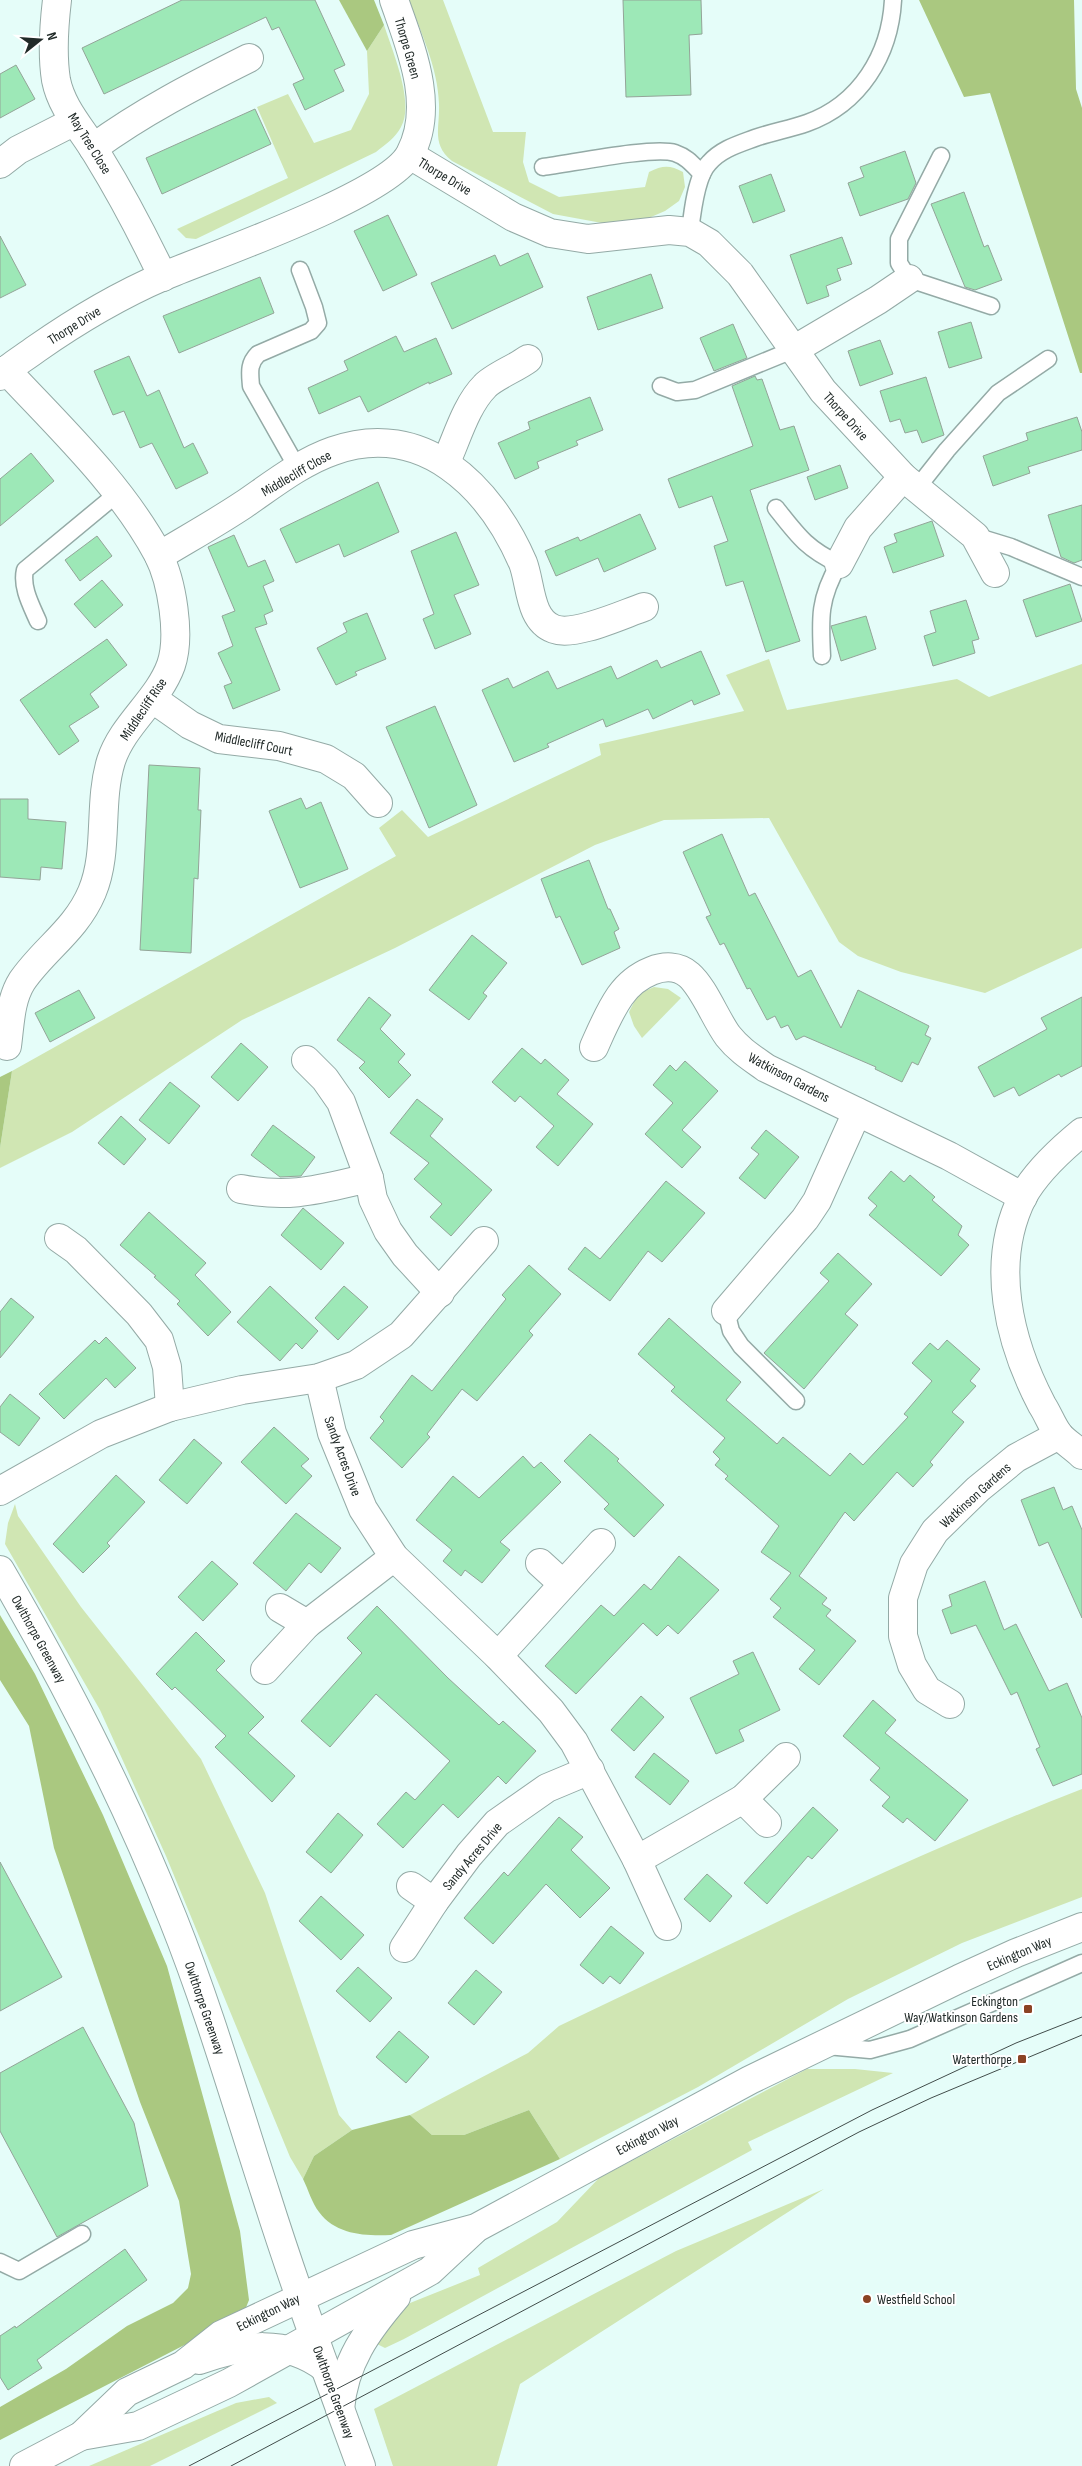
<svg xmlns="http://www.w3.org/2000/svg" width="1082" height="2466" font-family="'Sofia Sans Condensed',sans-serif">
  <rect width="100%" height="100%" fill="#e5fdf9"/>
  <g fill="#d0e6b3">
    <path d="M409,0h34l50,132h33l-3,30 6,20 30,15 86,-10 4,-15c14,-7 21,-7 34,0l2,15 -6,14 -14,10 -21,9 -42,3 -49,-9 -101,-53c-21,-17 -12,-33 -13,-57 -1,-36 -18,-71 -30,-104z"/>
    <path d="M384,25c8,25 31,78 17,102 -6,11 -15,17 -25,25l-180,87 -10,-1 -9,-9 111,-51 -31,-71 31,-13 26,49 37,-13 18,-36 -2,-43z"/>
    <path d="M769,659l18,51 170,-31 32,18 93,-33v284l-97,45 -84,-21 -43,-16 -19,-14 -70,-124 -105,2 -69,25 -200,103 -153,72 -170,112 -72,36v-20l12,-77 384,-215 -17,-28 23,-18 26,27 173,-82 -2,-11 145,-33 -18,-36z"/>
    <path d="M654,987l14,2 13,9 -39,40 -8,-12 -5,-14 9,-18z"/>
    <path d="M15,1504l3,12 63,91 120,152 64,134 74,222 13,15 -38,26 -11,23 -13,-22 -124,-301 -66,-146 -95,-166 3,-21z"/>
    <path d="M1082,1789v108l-120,46 -114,56 -150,88 -138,72 -31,-49 -65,25h-32l-22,-20 118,-62 31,-27c173,-82 345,-168 523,-237z"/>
    <path d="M807,2069h48l38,4 -145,69 4,8 -348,189 -19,9 -12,-6 11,-19 26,-20 70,-28 -2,-7 79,-46 42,-44z"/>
    <path d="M824,2189l-304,195 -23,82h-104l-19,-57 302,-158z"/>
    <path d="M269,2397l8,6 -127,63h-61l147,-63z"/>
  </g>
  <g fill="#aac880">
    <path d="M339,0h35l10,25 -17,26z"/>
    <path d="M919,0h155l2,89 6,19v265h-2l-90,-280 -26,4z"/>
    <path d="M12,1071l-12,77v-71z"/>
    <path d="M0,1615l35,59 68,141 64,151 73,265 9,69 -4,10 -14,11 -231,119v-33l66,-38 61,-43 46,-23 15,-15 3,-14 -12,-73 -39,-99 -86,-254 -25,-122 -29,-46z"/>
    <path d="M529,2110l31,49 -169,76c-26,1 -55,0 -72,-23 -7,-9 -11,-23 -16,-33l11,-23 38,-26 58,-15 22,20h32z"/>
  </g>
  <g fill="#9de8b7" stroke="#93a498">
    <path d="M182,0h133l30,65 -11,5 10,21 -39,19 -12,-26 11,-5 -25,-52 -7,3 -6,-13 -162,77 -22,-46z"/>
    <path d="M623,0h78l1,34 -13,1 2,60 -65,2z"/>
    <path d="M16,65l19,34 -35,19v-44z"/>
    <path d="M255,109l16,35 -109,50 -16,-36z"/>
    <path d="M905,151l11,32 -8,16 -48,17 -12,-33 16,-6 -4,-10z"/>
    <path d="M771,174l14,37 -32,12 -14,-37z"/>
    <path d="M964,192l20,55 4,-2 14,35 -27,10 -10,-3 -34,-83z"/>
    <path d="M388,215l29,60 -34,16 -29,-60z"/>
    <path d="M0,236l26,49 -26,13z"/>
    <path d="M842,237l10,27 -15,5 4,11 -15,6 3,10 -22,8 -17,-49z"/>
    <path d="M528,253l15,34 -91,42 -21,-46 64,-28 5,11z"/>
    <path d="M651,274l12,34 -65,22 -11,-33z"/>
    <path d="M260,277l14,36 -95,40 -16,-37z"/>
    <path d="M971,322l11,36 -33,10 -11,-36z"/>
    <path d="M733,324l14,34 -33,13 -14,-33z"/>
    <path d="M396,336l8,16 32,-14 16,36 -23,10v-2l-61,30 -8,-16 -41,18 -11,-26 40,-18 -4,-9z"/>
    <path d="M880,340l13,34 -33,12 -12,-35z"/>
    <path d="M129,356l18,40 12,-6 25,58 9,-5 15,30 -32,16 -24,-46 -12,5 -16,-37 -11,4 -19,-44z"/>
    <path d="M755,376l2,4 5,-1 18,51 14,-4 15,44 -59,20 50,151 -34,11 -23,-71 -17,5 -12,-40 14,-5 -16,-45 -33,12 -11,-29 85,-33 -21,-60z"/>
    <path d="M926,377l18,58 -22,8 -5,-13 -12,3 -5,-14 -10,3 -10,-31z"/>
    <path d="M590,397l13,33 -27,11 2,4 -41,17 2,6 -24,11 -17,-36 32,-14 -2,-7z"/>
    <path d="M1077,417l5,15v18l-54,17 2,6 -37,13 -10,-30 45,-16 -2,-7z"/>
    <path d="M31,453l23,28 -54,45v-47z"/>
    <path d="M840,465l8,23 -33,12 -8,-23z"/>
    <path d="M378,482l21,50 -55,25 -5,-13 -43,19 -16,-34z"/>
    <path d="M1082,505v55l-8,3 -13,-6 -13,-42z"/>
    <path d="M640,514l16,35 -52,23 -6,-14 -42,18 -11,-25 33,-14 2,4z"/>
    <path d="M932,521l12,35 -51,17 -9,-26 13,-5 -3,-8z"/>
    <path d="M456,532l23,53 -25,10 17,39 -36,15 -12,-30 11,-5 -23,-63z"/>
    <path d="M234,535l14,32 17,-7 9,21 -11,5 10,25 -9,4 3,9 -12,4 25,62 -47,19 -9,-23 8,-3 -14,-30 15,-7 -11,-30 13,-5 -27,-64z"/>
    <path d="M97,536l15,20 -32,25 -15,-21z"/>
    <path d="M102,580l21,25 -28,23 -21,-24z"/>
    <path d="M1070,584l12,37 -46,16 -13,-37z"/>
    <path d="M966,600l13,39 -7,2 3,12 -42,13 -9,-30 12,-4 -6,-21z"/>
    <path d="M367,613l19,46 -31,13 2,3 -21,10 -19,-37 30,-16 -4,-9z"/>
    <path d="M866,616l10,33 -35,12 -10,-35z"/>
    <path d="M107,639l20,26 -37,29 9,13 -30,19 10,15 -20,14 -39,-55z"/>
    <path d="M701,651l19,43 -26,11 -2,-5 -39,19 -5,-10 -42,18 -3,-8 -56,25 2,3 -35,15 -32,-72 26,-12 5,10 35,-17 9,18 54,-23 6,13 40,-19 4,8z"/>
    <path d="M435,706l42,99 -48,23 -43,-101z"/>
    <path d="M149,765l51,3 -2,42h3l-3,69 -4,-1 -3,75 -51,-3z"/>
    <path d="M301,798l5,11 15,-7 27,67 -48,19 -31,-77z"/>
    <path d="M0,799h28v20l38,3 -4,47 -21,-2 -1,13 -40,-3z"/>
    <path d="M722,834l27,62 6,-3 43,84 13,-7 30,58 17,-38 71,36 -4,9 6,3 -13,27 -6,-3 -10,20 -27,-13 1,-2 -72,-31 -8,4 -8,-15 -7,3 -6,-12 -8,4 -17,-32 -3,1 -23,-46 -4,2 -14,-28 5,-2 -28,-63z"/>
    <path d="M589,860l19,49h2l9,20 -5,3 6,16 -38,17 -22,-49 -4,2 -15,-39z"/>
    <path d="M472,935l35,28 -24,30 4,3 -18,24 -40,-30z"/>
    <path d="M79,990l16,28 -45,24 -15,-29z"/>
    <path d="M369,997l22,18 -11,14 25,25 -7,8 13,13 -22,23 -30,-30 6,-6 -28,-22z"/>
    <path d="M1082,997v69l-21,11 -2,-3 -40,22 -5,-9 -20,10 -16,-30 69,-38 -6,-11z"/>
    <path d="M241,1043l27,24 -30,34 -27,-24z"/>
    <path d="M522,1048l19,16 4,-5 24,21 -12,14 36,30 -35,42 -22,-19 18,-21 -34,-30 -5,6 -23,-20z"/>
    <path d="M685,1061l33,30 -36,39 19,17 -19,21 -37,-34 28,-31 -20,-18 17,-20 6,6z"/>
    <path d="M170,1082l30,24 -31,38 -30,-24z"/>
    <path d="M417,1099l26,20 -13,17 62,54 -41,46 -21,-19 12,-13 -28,-25 15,-16 -39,-30z"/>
    <path d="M121,1116l25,23 -22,26 -26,-22z"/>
    <path d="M273,1125l42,32 -14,19 -21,1 -29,-22z"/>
    <path d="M766,1130l33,27 -34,42 -26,-21 20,-24 -8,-6z"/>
    <path d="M891,1171l13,11 6,-7 25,22 -3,3 30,26 -4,9 11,10 -28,31 -72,-61 8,-9 -9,-8z"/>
    <path d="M666,1181l39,32 -43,49 -14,-11 -38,50 -42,-32 17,-22 15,12z"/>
    <path d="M303,1208l41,35 -23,27 -40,-35z"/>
    <path d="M149,1212l57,51 -11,12 36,37 -23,24 -31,-32 3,-3 -26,-24 2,-1 -36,-31z"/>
    <path d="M838,1253l34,31 -27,30 13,11 -54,64 -40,-36 65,-72 -9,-8z"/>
    <path d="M529,1265l32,29 -32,37 4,4 -56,66 -15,-12 -35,45 3,3 -28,31 -32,-30 14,-17 -4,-4 32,-42 20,16 74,-92 -4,-4z"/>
    <path d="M270,1286l48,45 -16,18 -6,-6 -16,18 -43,-39z"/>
    <path d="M344,1286l24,21 -30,33 -23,-22z"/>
    <path d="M11,1298l23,19 -34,41v-46z"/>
    <path d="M669,1318l72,64 -15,18 51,44 6,-7 47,39 20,-23 13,12 45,-48 -4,-3 28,-33 -20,-18 18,-20 8,7 9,-10 33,29 -10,12 6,5 -24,26 12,10 -34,40 3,3 -20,22 -16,-15 -43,49 -9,-9 -46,64 28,22 -5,6 9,6 -5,6 30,25 -37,44 -20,-16 16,-19 -42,-33 8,-9 -11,-9 21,-26 -30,-21 18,-26 -54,-47 3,-3 -13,-11 5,-6 -7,-7 12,-14 -54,-47 4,-4 -37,-33z"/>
    <path d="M106,1337l30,31 -21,20 -9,-10 -42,41 -25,-25 56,-54 4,4z"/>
    <path d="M10,1394l30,24 -21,28 -19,-14v-25z"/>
    <path d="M274,1427l35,32 -8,7 11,10 -26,28 -45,-42z"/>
    <path d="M590,1434l29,25 -2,2 47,44 -30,32 -30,-28 5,-5 -45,-43z"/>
    <path d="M194,1439l28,24 -35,41 -28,-24z"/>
    <path d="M523,1456l11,12 7,-6 20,20 -61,60 10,8 -28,33 -17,-13 -4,6 -18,-15 9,-11 -36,-30 37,-44 26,22z"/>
    <path d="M116,1475l29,27 -38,41 3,3 -27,27 -30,-29z"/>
    <path d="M1054,1487l9,23 9,-4 10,24v88l-34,-76 -9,4 -18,-46z"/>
    <path d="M296,1513l45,35 -20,25 -12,-10 -23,28 -33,-28z"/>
    <path d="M679,1556l40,34 -41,44 -10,-9 -11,11 -14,-13 -67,71 -31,-28 56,-61 13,11 30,-32 7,6z"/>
    <path d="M212,1561l26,23 -35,37 -25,-24z"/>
    <path d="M985,1581l19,49 12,-6 33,67 18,-8 15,35v56l-29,12 -17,-37 4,-2 -23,-55 -6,3 -35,-70 -25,9 -9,-24 10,-4 -3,-11z"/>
    <path d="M377,1606l71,72 51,47 4,-4 33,30 -30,33 -8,-8 -40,42 -15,-14 -40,44 -26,-24 29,-32 9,8 35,-39 -74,-67 -46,53 -29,-26 61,-68 -15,-15z"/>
    <path d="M196,1632l29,29 -9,9 48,47 -16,16 47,43 -23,26 -57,-55 11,-11 -51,-49 -3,3 -16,-16z"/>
    <path d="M753,1652l27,58 -41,20 5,11 -28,13 -26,-56 49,-24 -6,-13z"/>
    <path d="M641,1696l23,21 -30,34 -23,-21z"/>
    <path d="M873,1700l23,20 -11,13 83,67 -33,41 -28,-23 -4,5 -21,-17 8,-9 -20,-17 10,-12 -37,-32z"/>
    <path d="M654,1753l35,28 -19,24 -35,-28z"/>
    <path d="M813,1807l25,23 -26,29 -4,-3 -41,48 -23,-21z"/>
    <path d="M338,1813l25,22 -32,38 -25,-21z"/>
    <path d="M559,1817l24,20 -12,13 39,38 -30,30 -34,-34 -53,60 -29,-26 40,-46 4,4z"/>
    <path d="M0,1862l62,115 -62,34z"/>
    <path d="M707,1874l25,22 -22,26 -26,-23z"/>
    <path d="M321,1896l43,39 -23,25 -42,-39z"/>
    <path d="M611,1926l33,27 -24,31 -10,-8 -7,8 -23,-19z"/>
    <path d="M358,1967l34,31 -22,24 -34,-31z"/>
    <path d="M476,1970l26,22 -28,33 -26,-22z"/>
    <path d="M83,2027l51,96 14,63 -91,51 -57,-106v-58z"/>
    <path d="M399,2031l30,26 -23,26 -30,-26z"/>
    <path d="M125,2249l22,31 -110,80 5,8 -34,22 -8,-13v-41l15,-10 1,2z"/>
  </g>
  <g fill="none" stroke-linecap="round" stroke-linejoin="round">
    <g stroke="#94aaa6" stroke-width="19">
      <g id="service">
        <path d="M941,156l-42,83v24l10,16 82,27"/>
        <path d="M543,167c26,-3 110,-21 132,-14 12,4 18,12 27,21"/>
        <path d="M690,232c2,-18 6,-56 19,-69 12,-14 30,-19 46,-25 17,-6 35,-9 52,-15 53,-19 83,-68 86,-123"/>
        <path d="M661,386l16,6 18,-2 100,-41"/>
        <path d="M298,469l-47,-83c-1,-13 -3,-22 7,-32l53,-23 7,-8 -4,-16 -14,-37"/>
        <path d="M917,488l30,-38 51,-57 50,-34"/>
        <path d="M776,508c22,28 31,41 63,56 -20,34 -19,54 -17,92"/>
        <path d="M975,536l36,11 71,30"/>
        <path d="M38,621c-7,-16 -17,-34 -13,-51l93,-77"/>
        <path d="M726,1311l5,20 10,15 55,55"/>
        <path d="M827,2046l43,4 40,-11 172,-76"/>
        <path d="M0,2262l19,9 63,-37"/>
      </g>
    </g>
    <g stroke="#94aaa6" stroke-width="30">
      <g id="minor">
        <path d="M57,0c-3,25 -5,55 -1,80 6,30 28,51 42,76 24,39 45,79 65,121"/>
        <path d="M93,148c49,-36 102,-63 156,-90"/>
        <path d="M410,155l103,62 37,16 38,6 81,-9 21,2 19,11 31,31 83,117 80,86 72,59 20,37"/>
        <path d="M0,164l18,-14 55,-28"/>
        <path d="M795,349l83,-49 31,-21"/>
        <path d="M6,370c54,58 114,114 152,184 14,27 23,82 13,111 -13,36 -48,59 -60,96 -13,42 -2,91 -19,131 -16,38 -48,57 -70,89 -12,19 -12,43 -15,65"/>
        <path d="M0,376c11,-11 24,-18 36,-27 40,-28 84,-54 128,-73 50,-21 224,-81 246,-122 26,-48 0,-108 -16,-154"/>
        <path d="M446,462c11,-24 20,-57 39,-76 8,-9 31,-18 43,-27"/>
        <path d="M159,556c28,-17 57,-33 84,-51 28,-19 58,-43 90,-54 90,-32 157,36 190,112 8,21 6,57 31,66 21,8 69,-15 90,-22"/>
        <path d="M839,564l19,-36 45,-51"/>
        <path d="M153,699l37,26 29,14 60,7 47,13 28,17 24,27"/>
        <path d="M594,1047c8,-18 15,-35 26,-51 14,-20 47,-40 69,-21 15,13 27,45 39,61 11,14 24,22 38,32l183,88 74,41"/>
        <path d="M306,1060l19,19 16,23 28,76 4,21 15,32 17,24 35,38"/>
        <path d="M1082,1132c-22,18 -45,39 -59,64 -34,67 -14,146 19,209 6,9 10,21 17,30 6,7 16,13 23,20"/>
        <path d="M241,1189c50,10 79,0 128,-11"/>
        <path d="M59,1238l17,12 63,64 20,26 8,27 3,40"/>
        <path d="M726,1311l79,-92 12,-18 40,-89"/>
        <path d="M319,1378l13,55 31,76 31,48 104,99 53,55 23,31 63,118 30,66"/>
        <path d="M0,1491l101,-57 69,-27 72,-17 77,-12 37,-13 45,-30 83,-94"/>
        <path d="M540,1563l23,21"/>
        <path d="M280,1608l27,16"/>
        <path d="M498,1656l103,-113"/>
        <path d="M265,1670l42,-46 87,-67"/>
        <path d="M950,1704l-23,-14 -15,-25 -9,-29v-38l11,-34 21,-33 43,-42 38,-31 43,-23"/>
        <path d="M743,1799l24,24"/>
        <path d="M637,1860l106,-61 43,-42"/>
        <path d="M411,1886l23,16"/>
        <path d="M404,1948l30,-46 35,-47 28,-32 50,-35 43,-18"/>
      </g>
    </g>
    <g stroke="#94aaa6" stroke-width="30">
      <path id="tertiary" d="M0,1570c66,113 125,228 173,349 36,90 63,184 93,276 29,92 62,181 95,271"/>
    </g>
    <g stroke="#94aaa6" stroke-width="30">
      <g id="secondary">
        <path d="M199,2360c43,-15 87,-22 126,8"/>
        <path d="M340,2409c4,-47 27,-78 56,-112"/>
        <path d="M81,2436l57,-10 91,-43 201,-112 44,-41"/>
        <path d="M24,2466l57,-30 46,-44 56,-27 38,-30 192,-90 63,-17 274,-148 209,-101 57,-26 66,-26"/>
      </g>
    </g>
    <use href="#service" stroke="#fff" stroke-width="16"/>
    <use href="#minor" stroke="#fff" stroke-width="28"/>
    <use href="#tertiary" stroke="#fff" stroke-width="28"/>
    <use href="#secondary" stroke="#fff" stroke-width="28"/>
    <g stroke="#424d4b" stroke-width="1">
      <path d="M189,2466l683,-356 144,-67 66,-26"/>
      <path d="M231,2466l628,-334 72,-34 151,-63"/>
    </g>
  </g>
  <g fill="#8b4324" stroke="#fff" stroke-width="2">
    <rect x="1023" y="2004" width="10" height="10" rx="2.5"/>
    <rect x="1017" y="2054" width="10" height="10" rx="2.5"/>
    <circle cx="867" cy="2299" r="5"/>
  </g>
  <g text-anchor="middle" stroke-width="4" stroke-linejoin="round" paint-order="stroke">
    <g font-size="14" fill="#212a28" stroke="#fff">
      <text transform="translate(408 48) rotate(74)" y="5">Thorpe Green</text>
      <text transform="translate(90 143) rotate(58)" y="5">May Tree Close</text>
      <text transform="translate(445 176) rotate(31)" y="5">Thorpe Drive</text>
      <text transform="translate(74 325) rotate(-32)" y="5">Thorpe Drive</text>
      <text transform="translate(846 416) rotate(48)" y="5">Thorpe Drive</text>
      <text transform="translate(296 473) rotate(-30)" y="5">Middlecliff Close</text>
      <text transform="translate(143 709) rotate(-56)" y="5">Middlecliff Rise</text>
      <text transform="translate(254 743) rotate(11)" y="5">Middlecliff Court</text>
      <text transform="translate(789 1077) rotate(28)" y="5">Watkinson Gardens</text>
      <text transform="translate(343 1456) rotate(70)" y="5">Sandy Acres Drive</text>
      <text transform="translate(975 1495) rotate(-42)" y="5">Watkinson Gardens</text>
      <text transform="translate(39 1639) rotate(61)" y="5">Owlthorpe Greenway</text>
      <text transform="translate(472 1856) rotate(-50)" y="5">Sandy Acres Drive</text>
      <text transform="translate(1019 1953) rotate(-23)" y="5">Eckington Way</text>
      <text transform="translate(205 2008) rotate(71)" y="5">Owlthorpe Greenway</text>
      <text transform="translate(647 2135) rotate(-28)" y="5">Eckington Way</text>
      <text transform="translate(268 2312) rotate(-26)" y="5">Eckington Way</text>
      <text transform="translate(334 2392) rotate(70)" y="5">Owlthorpe Greenway</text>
    </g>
    <g font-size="14" fill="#212a28" stroke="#fff" text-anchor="end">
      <text x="1018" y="2006">Eckington<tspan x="1018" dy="16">Way/Watkinson Gardens</tspan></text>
      <text x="1012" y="2064">Waterthorpe</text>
      <text x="877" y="2304" text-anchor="start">Westfield School</text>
    </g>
  </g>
  <g transform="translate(40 40) rotate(73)" stroke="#ffffff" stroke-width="4" paint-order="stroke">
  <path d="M0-4L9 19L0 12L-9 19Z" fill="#212a28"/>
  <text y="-8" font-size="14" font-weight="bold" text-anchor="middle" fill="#212a28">N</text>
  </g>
</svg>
